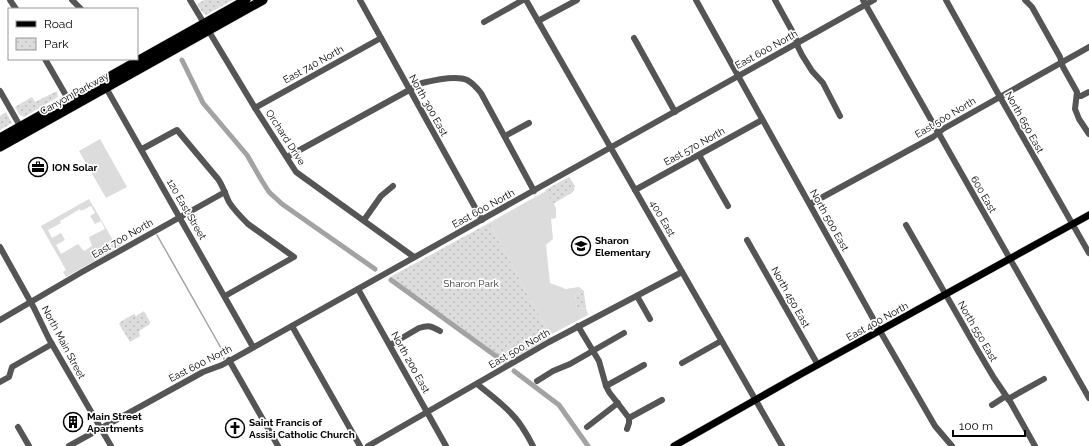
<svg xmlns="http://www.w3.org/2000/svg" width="1089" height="446" font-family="Raleway,sans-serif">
  <defs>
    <pattern id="park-dots" width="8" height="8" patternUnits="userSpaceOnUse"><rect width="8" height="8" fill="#dcdcdc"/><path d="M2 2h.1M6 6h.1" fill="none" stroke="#bbb" stroke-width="1.8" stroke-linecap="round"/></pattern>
  </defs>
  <rect width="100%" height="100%" fill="#fff"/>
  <g fill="#dcdcdc" fill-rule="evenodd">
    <path d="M100,139l27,48 -21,11 -27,-47z"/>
    <path d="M546,191l10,17v10l-5,1 2,20 -7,6 4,38 16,6 13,-2 5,4v2l-9,1 2,15 9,-1 2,7 -38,20 -61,-112z"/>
    <path d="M89,199l25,43 4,-2 3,6 -55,31 -3,-5 3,-2 -25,-44zM91,206l4,7 -5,3 5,8 6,-3 4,8 -16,8 3,9 -8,5 -6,-7 -17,10 -5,-9 9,-5 -4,-7 -9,5 -4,-8 13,-7 -1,-2 20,-12 1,2z"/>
  </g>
  <g fill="url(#park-dots)">
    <path d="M204,0h29l-27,15 -4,-3 -5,-8z"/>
    <path d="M57,91l1,6 -34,20 -5,-3 -4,-7 17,-10 3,5z"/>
    <path d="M6,112l6,11 -12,7v-14z"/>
    <path d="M569,177l6,9 -2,6 -20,12 -8,-14z"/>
    <path d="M489,223l62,114 -44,25 -117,-85z"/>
    <path d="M584,293l2,15 -9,1 -2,-15z"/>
    <path d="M144,311l6,11v2l-11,7 1,5 -10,6 -11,-18 1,-1v-1l14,-8 2,2z"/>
  </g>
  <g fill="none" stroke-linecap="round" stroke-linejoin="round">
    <path stroke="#a3a3a3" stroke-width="1.5" d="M157,235l64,113 3,11"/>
    <g stroke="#a3a3a3" stroke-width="5">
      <path d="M182,60l21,43 44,52 15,26 7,11 13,12 93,65"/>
      <path d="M391,280l113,82"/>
      <path d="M514,371l45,34 29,41"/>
    </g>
    <g stroke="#dbdbdb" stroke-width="8">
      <path id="major" d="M674,446l127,-72 288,-159"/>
    </g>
    <g stroke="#dbdbdb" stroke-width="10">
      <g id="highway">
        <path d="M0,138l246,-138"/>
        <path d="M0,147l263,-147"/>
      </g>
    </g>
    <g stroke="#555" stroke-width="6">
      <path d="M10,0l6,9"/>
      <path d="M72,0l9,9"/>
      <path d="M190,0l65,108 41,64 118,85"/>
      <path d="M360,0l122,220"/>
      <path d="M526,0l256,446"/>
      <path d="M696,0l184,331 55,95 17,20"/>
      <path d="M775,0l21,38 2,9 4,8 10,16 11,12 17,33"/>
      <path d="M863,0l226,398"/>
      <path d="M946,0l54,97 89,156"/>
      <path d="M1025,0l7,7 28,50 3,10 14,25 -2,17 4,10 10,15"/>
      <path d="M538,21l39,-21"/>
      <path d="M484,22l39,-22"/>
      <path d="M634,38l41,74"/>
      <path d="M45,59l23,40"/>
      <path d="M105,86l148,261"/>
      <path d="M0,91l20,35"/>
      <path d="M1077,96h4l8,-4"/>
      <path d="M255,108l126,-70"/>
      <path d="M505,136l24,-13"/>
      <path d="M142,149l35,-19 41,49c5,7 7,15 11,23 5,8 12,15 19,22l46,33 -69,39"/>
      <path d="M699,155l29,51"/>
      <path d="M287,157l135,-74c12,-3 34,-8 45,-3 6,3 10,8 14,13l53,98"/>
      <path d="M635,190l127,-70"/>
      <path d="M810,204l123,-67 10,-8 146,-82"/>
      <path d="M364,220l17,-24 12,-10"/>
      <path d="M906,225l72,126 16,27 17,25 24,43"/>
      <path d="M747,240l71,125"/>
      <path d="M0,247l34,61 15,31 62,107"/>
      <path d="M358,289l88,157"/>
      <path d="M637,296l13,23"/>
      <path d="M0,320l82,-48 143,-80"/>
      <path d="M292,326l68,120"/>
      <path d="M578,326l21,35 7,25 3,6 20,26v5l-2,6"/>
      <path d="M390,345l29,-17c10,-3 12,-2 21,3"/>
      <path d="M229,360l49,86"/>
      <path d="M682,363l39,-22"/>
      <path d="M537,381l16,-10 17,-7 54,-31"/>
      <path d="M0,382l9,-5 3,-10 40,-23"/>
      <path d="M477,384c15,12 35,27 45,43 4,6 8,13 11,19"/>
      <path d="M606,386l38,-21"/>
      <path d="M1008,399l36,-20"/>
      <path d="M992,405l14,-9"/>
      <path d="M629,418l33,-18"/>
      <path d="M18,427l11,19"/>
      <path d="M587,427l31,-24"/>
      <path d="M69,446l134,-74 19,-7 652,-365"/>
      <path d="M368,446l181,-104 133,-70"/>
    </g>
    <use href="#major" stroke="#000" stroke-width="7"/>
    <use href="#highway" stroke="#000" stroke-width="9"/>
  </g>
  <defs>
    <g id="office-ring" transform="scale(1)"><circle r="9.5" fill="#fff" stroke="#000" stroke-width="1.5"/><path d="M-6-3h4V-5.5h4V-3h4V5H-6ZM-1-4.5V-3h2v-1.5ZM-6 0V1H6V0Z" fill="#000"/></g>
    <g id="school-ring" transform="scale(1)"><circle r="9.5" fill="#fff" stroke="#000" stroke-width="1.5"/><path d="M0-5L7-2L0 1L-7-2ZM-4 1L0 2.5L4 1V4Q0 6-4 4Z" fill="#000"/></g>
    <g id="building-ring" transform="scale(1)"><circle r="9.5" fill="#fff" stroke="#000" stroke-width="1.5"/><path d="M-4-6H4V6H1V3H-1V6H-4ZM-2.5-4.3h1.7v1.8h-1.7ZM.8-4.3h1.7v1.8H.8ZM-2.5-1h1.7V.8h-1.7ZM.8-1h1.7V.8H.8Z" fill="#000"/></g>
    <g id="church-ring" transform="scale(1)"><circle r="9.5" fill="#fff" stroke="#000" stroke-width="1.5"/><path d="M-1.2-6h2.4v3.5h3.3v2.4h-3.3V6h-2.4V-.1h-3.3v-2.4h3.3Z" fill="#000"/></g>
  </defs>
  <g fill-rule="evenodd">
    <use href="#office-ring" x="38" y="167"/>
    <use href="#school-ring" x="581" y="246"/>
    <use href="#building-ring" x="73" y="422"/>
    <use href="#church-ring" x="235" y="428"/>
  </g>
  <g text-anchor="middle" stroke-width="3.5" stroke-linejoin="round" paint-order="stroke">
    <g font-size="10" fill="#000" stroke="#fff">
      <text transform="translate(766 49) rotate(-29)" y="4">East 600 North</text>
      <text transform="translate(313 64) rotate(-29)" y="4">East 740 North</text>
      <text transform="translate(74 93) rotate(-29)" y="4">Canyon Parkway</text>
      <text transform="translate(429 105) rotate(61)" y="4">North 300 East</text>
      <text transform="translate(945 117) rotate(-31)" y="4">East 500 North</text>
      <text transform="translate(1025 122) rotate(61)" y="4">North 650 East</text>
      <text transform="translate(286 137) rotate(57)" y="4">Orchard Drive</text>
      <text transform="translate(694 146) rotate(-29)" y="4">East 570 North</text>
      <text transform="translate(984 194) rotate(60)" y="4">600 East</text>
      <text transform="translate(483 208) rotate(-29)" y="4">East 600 North</text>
      <text transform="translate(187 209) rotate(60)" y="4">120 East Street</text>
      <text transform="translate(663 218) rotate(60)" y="4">400 East</text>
      <text transform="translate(830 220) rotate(61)" y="4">North 500 East</text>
      <text transform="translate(122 238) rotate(-30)" y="4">East 700 North</text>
      <text transform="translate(791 297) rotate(61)" y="4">North 450 East</text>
      <text transform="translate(877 321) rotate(-29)" y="4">East 400 North</text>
      <text transform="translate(978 331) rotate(60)" y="4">North 550 East</text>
      <text transform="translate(64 342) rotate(62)" y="4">North Main Street</text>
      <text transform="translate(519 348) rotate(-30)" y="4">East 500 North</text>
      <text transform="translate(411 362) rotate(61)" y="4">North 200 East</text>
      <text transform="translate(200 363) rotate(-27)" y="4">East 600 North</text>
    </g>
    <g font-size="10" font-weight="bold" fill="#000" stroke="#fff" text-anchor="start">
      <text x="52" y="171">ION Solar</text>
      <text x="595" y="244">Sharon<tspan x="595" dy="12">Elementary</tspan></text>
      <text x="87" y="420">Main Street<tspan x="87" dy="12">Apartments</tspan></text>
      <text x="249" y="426">Saint Francis of<tspan x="249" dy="12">Assisi Catholic Church</tspan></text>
    </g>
    <g font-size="10" fill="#333" stroke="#fff">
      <text x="471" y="287">Sharon Park</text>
    </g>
  </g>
  <rect x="8" y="8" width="130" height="52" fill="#ffffff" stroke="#999999"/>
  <rect x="16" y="21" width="20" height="6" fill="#000000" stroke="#999999"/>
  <text x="44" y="28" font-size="12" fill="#000000">Road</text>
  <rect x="16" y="38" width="20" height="12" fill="url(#park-dots)" stroke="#999999"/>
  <text x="44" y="48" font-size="12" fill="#000000">Park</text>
  <path d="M953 430v6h72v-6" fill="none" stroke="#000000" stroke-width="2"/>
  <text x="959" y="430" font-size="12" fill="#000000" stroke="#ffffff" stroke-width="3" paint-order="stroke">100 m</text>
</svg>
